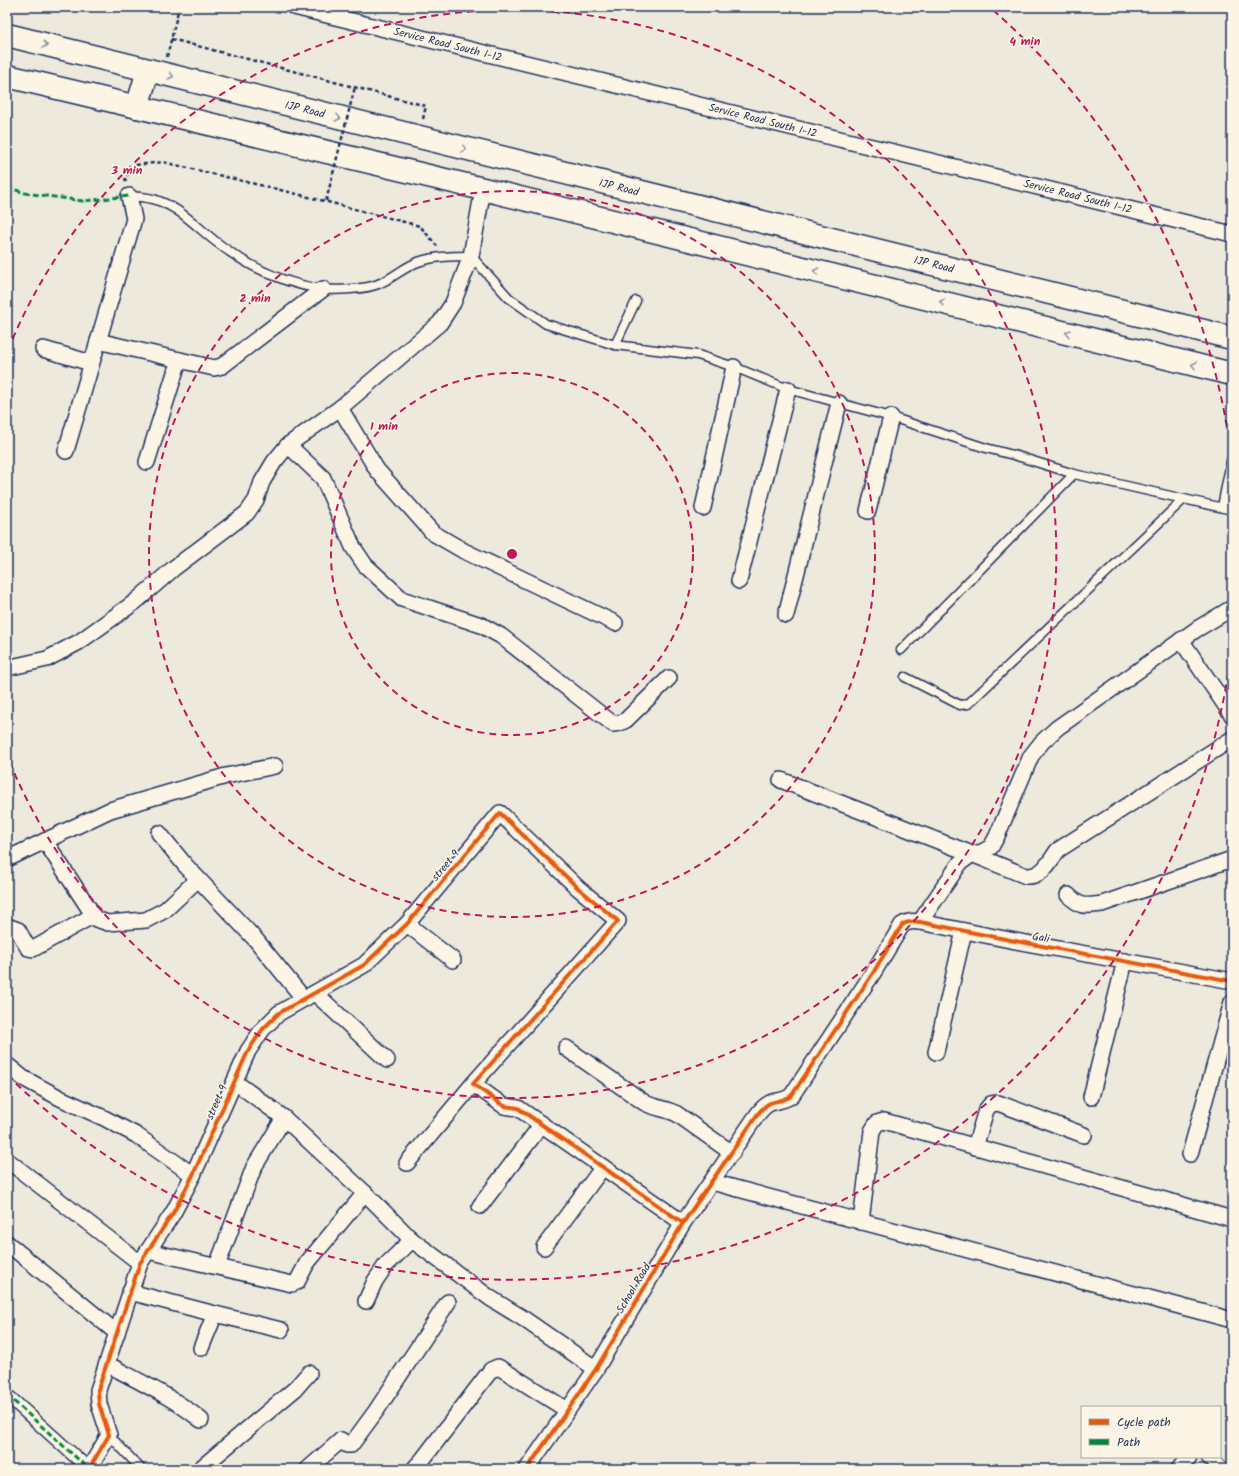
<svg xmlns="http://www.w3.org/2000/svg" width="1239" height="1476" font-family="Kalam,sans-serif">
  <rect width="100%" height="100%" fill="#eee9dd"/>
  <filter id="ink" filterUnits="userSpaceOnUse"><feTurbulence type="fractalNoise" baseFrequency=".025" numOctaves="2"/><feDisplacementMap in="SourceGraphic" scale="8" xChannelSelector="R" yChannelSelector="G"/><feConvolveMatrix kernelMatrix="1 2 1 2 8 2 1 2 1" color-interpolation-filters="sRGB"/></filter>
  <g filter="url(#ink)">
    <g fill="none" stroke-linecap="round" stroke-linejoin="round">
      <g stroke="#1b2f5e" stroke-width="11">
        <g id="service">
          <path d="M129,196c10,1 21,1 30,5 22,8 38,26 56,40 32,25 66,42 106,48 12,2 47,0 57,-5 14,-5 26,-17 40,-22 18,-6 35,-6 53,-6l38,42 37,26 69,21 83,10 36,12 54,22 103,28 95,31 31,8 57,18 158,36"/>
          <path d="M615,345l21,-44"/>
          <path d="M1222,507l10,-51"/>
          <path d="M901,650l173,-176"/>
          <path d="M905,677l55,28 8,-1 216,-205"/>
          <path d="M109,1435l32,34"/>
        </g>
      </g>
      <g stroke="#1b2f5e" stroke-width="15">
        <path id="pedestrian" d="M7,1395l82,74"/>
      </g>
      <g stroke="#1b2f5e" stroke-width="18">
        <g id="minor">
          <path d="M294,7l938,227"/>
          <path d="M98,341l116,27 8,-2 101,-77"/>
          <path d="M43,349l48,14"/>
          <path d="M340,408l37,62 56,63 31,18 151,72"/>
          <path d="M288,445l35,33 30,69 12,18 37,34 79,26 20,11 112,88 7,-1 6,-3 43,-42"/>
          <path d="M66,451l68,-232 -5,-23"/>
          <path d="M147,462l32,-102"/>
          <path d="M703,508l31,-141"/>
          <path d="M868,511l23,-94"/>
          <path d="M739,581l49,-192"/>
          <path d="M786,615l53,-212"/>
          <path d="M1181,640l51,75"/>
          <path d="M7,668l40,-9 32,-17 56,-40 39,-34 73,-55 9,-13 6,-18 12,-20 14,-17 52,-37 100,-85 13,-20 18,-47 12,-67"/>
          <path d="M781,780l191,74 54,22c17,1 23,-14 32,-26l174,-111"/>
          <path d="M159,833l26,32 71,75 48,59"/>
          <path d="M7,859l103,-49 116,-34 49,-10"/>
          <path d="M1068,895c14,13 16,11 34,9l130,-45"/>
          <path d="M90,917l18,6 38,-3 19,-10 33,-31"/>
          <path d="M920,922l40,-59 12,-9 10,-2 9,-5 6,-11 34,-80 11,-14 15,-14 140,-99 35,-21"/>
          <path d="M407,924l46,36"/>
          <path d="M7,926l11,4 10,18 5,1 52,-29 5,-3 2,-4 -47,-72"/>
          <path d="M315,993l72,67"/>
          <path d="M566,1048l79,55c10,5 22,6 32,11l55,39"/>
          <path d="M936,1052l28,-121"/>
          <path d="M7,1065l16,13 37,20 44,20 32,17 57,40"/>
          <path d="M235,1082l49,36 81,75 47,47 78,58 31,19 75,52"/>
          <path d="M1091,1097l34,-136"/>
          <path d="M975,1147l11,-37 5,-6 7,-1 86,32"/>
          <path d="M1190,1154l42,-152"/>
          <path d="M7,1160l133,103"/>
          <path d="M407,1163l66,-79"/>
          <path d="M712,1182l520,138"/>
          <path d="M480,1206l62,-82"/>
          <path d="M861,1222l11,-91 5,-8 7,-2 348,98"/>
          <path d="M7,1243l110,90"/>
          <path d="M544,1247l59,-80"/>
          <path d="M148,1251l144,33 5,-2 10,-19 58,-70"/>
          <path d="M217,1266l37,-99 30,-49"/>
          <path d="M130,1292l85,22 66,16"/>
          <path d="M366,1301l9,-20 11,-16 26,-25"/>
          <path d="M201,1348l14,-34"/>
          <path d="M107,1364c31,17 66,33 94,56"/>
          <path d="M1209,1457l12,12"/>
          <path d="M89,1469l20,-34 -10,-31 -1,-14 42,-127 33,-50 20,-38 55,-124 14,-21 17,-17 85,-48 43,-41 93,-111 78,75 40,33 -145,163 31,22 14,2 165,115"/>
          <path d="M200,1469l95,-80 14,-16"/>
          <path d="M308,1469l31,-27 2,-2 6,5h4l25,-34 72,-109"/>
          <path d="M414,1469l9,-10 68,-89 7,-3 7,4 62,39"/>
          <path d="M527,1469l69,-100 87,-146 72,-105c4,-6 9,-12 15,-15 8,-3 16,-2 22,-8l81,-122 29,-48c6,-4 11,-4 18,-3l90,18 222,41"/>
          <path d="M1179,1469l10,-12"/>
        </g>
      </g>
      <g stroke="#1b2f5e" stroke-width="25">
        <g id="trunk">
          <path d="M7,35l1225,303"/>
          <path d="M7,76l476,113 749,185"/>
          <path d="M137,107l11,-36"/>
        </g>
      </g>
      <g stroke="#1b2f5e" stroke-width="2.5" stroke-dasharray="4 3" stroke-linecap="butt">
        <path d="M171,39l255,67 -3,13"/>
        <path d="M167,57l12,-50"/>
        <path d="M126,182l-1,-4 11,-13 27,-3 130,31 127,33 17,20"/>
      </g>
      <use href="#service" stroke="#fcf5e5" stroke-width="8"/>
      <use href="#pedestrian" stroke="#fcf5e5" stroke-width="12"/>
      <use href="#minor" stroke="#fcf5e5" stroke-width="15"/>
      <use href="#trunk" stroke="#fcf5e5" stroke-width="22"/>
      <path stroke="#1b2f5e" stroke-width="2.5" stroke-dasharray="4 3" stroke-linecap="butt" d="M326,201l29,-114"/>
      <g stroke="#00873e" stroke-width="3" stroke-dasharray="6 3" stroke-linecap="butt">
        <path d="M7,187l18,6 58,8 46,-5"/>
        <path d="M7,1395l82,74"/>
      </g>
      <g stroke="#fcf5e5" stroke-width="6">
        <g id="cycleway">
          <path d="M89,1469l20,-34 -10,-31 -1,-14 42,-127 33,-50 20,-38 55,-124 14,-21 17,-17 85,-48 43,-41 93,-111 78,75 40,33 -145,163 31,22 14,2 165,115"/>
          <path d="M527,1469l69,-100 87,-146 72,-105c4,-6 9,-12 15,-15 8,-3 16,-2 22,-8l81,-122 29,-48c6,-4 11,-4 18,-3l90,18 222,41"/>
        </g>
      </g>
      <use href="#cycleway" stroke="#e8590c" stroke-width="4"/>
    </g>
    <defs><path id="oneway-chevron" d="M-2-3.5L2.5 0L-2 3.5" fill="none" stroke-width="1.6" stroke-linecap="round" stroke-linejoin="round"/></defs>
    <g stroke="#8c92a2">
      <use href="#oneway-chevron" transform="translate(45 45) rotate(14)"/>
      <use href="#oneway-chevron" transform="translate(171 76) rotate(14)"/>
      <use href="#oneway-chevron" transform="translate(338 118) rotate(14)"/>
      <use href="#oneway-chevron" transform="translate(464 149) rotate(14)"/>
      <use href="#oneway-chevron" transform="translate(816 271) rotate(-166)"/>
      <use href="#oneway-chevron" transform="translate(942 302) rotate(-166)"/>
      <use href="#oneway-chevron" transform="translate(1068 333) rotate(-166)"/>
      <use href="#oneway-chevron" transform="translate(1194 365) rotate(-166)"/>
    </g>
  </g>
  <g fill="none" stroke="#c2185b" stroke-width="2" stroke-dasharray="7 5">
    <circle cx="512" cy="554" r="181"/>
    <circle cx="512" cy="554" r="363"/>
    <path d="M8 350A544 544 0 1 1 8 758"/>
    <path d="M1232 649A726 726 0 0 1 8 1076M993 10A726 726 0 0 1 1232 459"/>
  </g>
  <g text-anchor="middle" stroke-width="3.5" stroke-linejoin="round" paint-order="stroke">
    <g font-size="11" fill="#1b2f5e" stroke="#fcf5e5">
      <text transform="translate(448 44) rotate(14)" y="4">Service Road South I-12</text>
      <text transform="translate(305 109) rotate(14)" y="4">IJP Road</text>
      <text transform="translate(763 120) rotate(14)" y="4">Service Road South I-12</text>
      <text transform="translate(619 187) rotate(14)" y="4">IJP Road</text>
      <text transform="translate(1078 196) rotate(14)" y="4">Service Road South I-12</text>
      <text transform="translate(934 264) rotate(14)" y="4">IJP Road</text>
      <text transform="translate(445 865) rotate(-50)" y="4">street 9</text>
      <text transform="translate(1041 937) rotate(10)" y="4">Gali</text>
      <text transform="translate(216 1102) rotate(-66)" y="4">street 9</text>
      <text transform="translate(633 1288) rotate(-59)" y="4">School Road</text>
    </g>
  </g>
  <circle cx="512" cy="554" r="6" fill="#c2185b" stroke="#fcf5e5" stroke-width="2"/>
  <g font-size="12" text-anchor="middle" font-weight="bold" fill="#c2185b" stroke="#fcf5e5" stroke-width="3.5" stroke-linejoin="round" paint-order="stroke">
    <text x="1025" y="45">4 min</text>
    <text x="127" y="174">3 min</text>
    <text x="255" y="302">2 min</text>
    <text x="384" y="430">1 min</text>
  </g>
  <rect width="1239" height="1476" fill="none" stroke="#fcf5e5" stroke-width="24"/>
  <rect x="12" y="12" width="1215" height="1452" fill="none" stroke="#1b2f5e" stroke-width="1.5" filter="url(#ink)"/>
  <rect x="1081" y="1406" width="140" height="52" fill="#fcf5e5" stroke="#a2a6af"/>
  <rect x="1089" y="1419" width="20" height="6" fill="#e8590c" stroke="#a2a6af"/>
  <text x="1117" y="1426" font-size="12" fill="#1b2f5e">Cycle path</text>
  <rect x="1089" y="1439" width="20" height="6" fill="#00873e" stroke="#a2a6af"/>
  <text x="1117" y="1446" font-size="12" fill="#1b2f5e">Path</text>
</svg>
